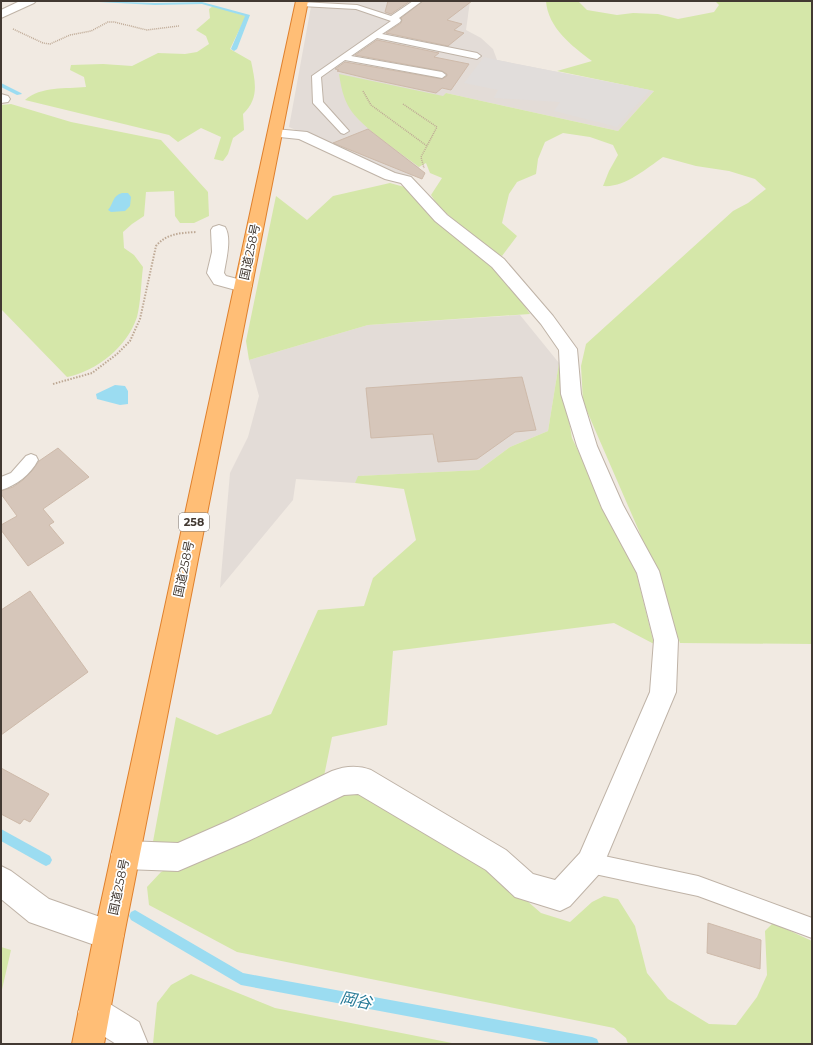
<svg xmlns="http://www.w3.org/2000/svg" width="813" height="1045" font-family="Montserrat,'Noto Sans JP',sans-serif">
  <rect width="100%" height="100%" fill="#f1eae2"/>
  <g fill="#e3dcd7">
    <path d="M312,1h158l-4,29 15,8 12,11 4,11 157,31 -36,40 -172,-38 -2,3 -75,32 50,39 1,7 -10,3 -18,-4 -103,-46z"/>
    <path d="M520,315l39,48 -11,68 -38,16 -31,23 -120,6 -4,7 -59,-4 -3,21 -73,88 10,-115 18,-36 11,-41 -10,-36 119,-35z"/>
  </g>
  <g fill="#d5e7a9">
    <path d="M546,1h32l9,9 30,5 16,-2 25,1 20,5 36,-7 5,-7 -4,-4h97v643l-132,-1 -41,-112 -56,-129 -2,-36 5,-22 147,-133 15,-8 18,-14 -11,-10 -26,-8 -33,-5 -33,-9c-17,12 -39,31 -60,29l6,-15 9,-16 -5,-10 -23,-8 -27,-4 -18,9 -7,17 -2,15 -19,8 -8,12 -7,29 15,13 -15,20 -13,-6 -50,-43 -8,-12 11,-17 -12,-5 -4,-10 -7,4c-18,-14 -59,-41 -69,-58 -7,-11 -9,-23 -11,-35l104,22 3,-3 172,38 36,-40 -97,-20 35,-10c-20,-15 -44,-33 -46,-60z"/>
    <path d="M213,6l33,10 -16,33 21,12c4,20 9,37 -8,53l1,16 -11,8 -5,16 -5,7 -9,-2 7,-22 -20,-9 -23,14 -9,-7 -144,-35c16,-14 41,-11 61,-13l-2,-10 -14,-7 1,-5 32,-1 29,2 26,-13 27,1 12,-2 12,-8 -3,-8 -10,-6 14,-12 -1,-9z"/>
    <path d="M11,104l60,18 90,18 47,52 1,24 -15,7h-14l-5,-7 -1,-25 -28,1 -2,24 -12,8 -9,8 1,16 10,7 9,12c-2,16 -2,34 -6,50 -10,30 -40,54 -70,60l-66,-68v-204z"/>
    <path d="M390,183l18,5 94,85 28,41 -162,11 -119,35 -3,-19 30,-145 31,24 26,-24z"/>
    <path d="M559,363l13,75 63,130 19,76 -40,-21 -221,28 -6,74 -55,12 -9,44 -148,68 -23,-2 24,-130 41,18 54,-21 47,-104 46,-4 9,-28 43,-38 -12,-51 -49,-6 3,-7 121,-6 31,-23 38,-16z"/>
    <path d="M358,789l132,80 51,44 29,9 22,-20 12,-6 14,3 17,27 12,47 21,26 41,25 27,1 21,-28 10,-22 -2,-44 8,-8 39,18v103h-184l-2,-6 -12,-10 -377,-76 -88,-47 -2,-18 14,-15 176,-80z"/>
    <path d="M1,947l10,3 -10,44z"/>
    <path d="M191,974l84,34 182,36h-304l4,-41 14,-18z"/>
  </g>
  <path fill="#e1dddb" d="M484,57l13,3 153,30 -33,37 -63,-16 6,-9 -66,-4 4,-8 -34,-7z"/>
  <g fill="#9bdcf1">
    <path d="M122,193h6l3,4 -1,9 -5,5 -14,1 -3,-2c6,-7 4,-14 14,-17z"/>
    <path d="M115,385l10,1 3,5v13l-8,1 -23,-6 -1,-5z"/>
  </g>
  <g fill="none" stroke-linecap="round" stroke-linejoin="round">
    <g fill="#9bdcf1" fill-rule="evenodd">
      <path d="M97,1l58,2 47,-1 48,13 -13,34 -3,2 -3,-2 14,-33 -43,-12 -47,1 -56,-3z"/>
      <path d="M1,83l20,10 1,1 -5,1 -16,-8z"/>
      <path d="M1,829l49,27 2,4 -2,4 -4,2 -4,-2 -41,-23z"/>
      <path d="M135,910l108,63 349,64 5,2 2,5h-43l-315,-59 -110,-65 -2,-4 2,-4z"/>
    </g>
  </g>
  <g fill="#d6c6ba" stroke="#cebaaa">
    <path d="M388,1h22l-19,13 -6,-2z"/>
    <path d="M423,1h49l-25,19 15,4 -8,6 10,3 -16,13 -62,-13 15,-10 1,-3 -1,-2z"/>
    <path d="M377,40l62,13 -5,4 35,7 -18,26 -9,-2 -6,5 -66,-14 -33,-8 2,-1 -4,-1 10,-7 97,17 5,-3v-2l-5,-3 -87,-16z"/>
    <path d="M368,129l57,44 -3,6 -89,-36z"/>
    <path d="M522,377l14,53 -21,2 -38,27 -39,3 -5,-28 -62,4 -5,-50z"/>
    <path d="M58,448l31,29 -46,32 11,13 -5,3 15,18 -36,23 -27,-36v-5l16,-9 -16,-22v-3l12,-4 10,-7 9,-9 7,-10z"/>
    <path d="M30,591l58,81 -87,63v-125z"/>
    <path d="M1,768l48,26 -19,28 -6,-3 -4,5 -19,-10z"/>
    <path d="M708,923l53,17 -1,29 -53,-16z"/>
  </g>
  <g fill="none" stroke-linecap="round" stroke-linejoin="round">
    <g stroke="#bfb3a7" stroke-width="2">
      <g id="service">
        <path d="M413,1h9l-23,17 2,2 -1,2 -18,12 95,19 4,3 -4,3 -100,-21 -26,18 91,16 4,3 -4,3 -97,-18 -24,17 2,25 26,29 -5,3 -3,-1 -28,-30 -1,-27 79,-55 -35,-12 -55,-3 -4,-2 4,-2 56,3 34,11z"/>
        <path d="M31,454l5,2 2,4c-8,15 -21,25 -37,30v-13l10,-4 15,-17z"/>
        <path d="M590,853l108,23 114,42v20l-114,-42 -108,-23 -7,-3 -3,-7 3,-7z"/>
      </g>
    </g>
    <g stroke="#bfb3a7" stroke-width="2">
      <g id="minor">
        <path d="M20,1h16l-2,2 -33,15v-8z"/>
        <path d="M1,94l7,2 2,3 -2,3 -7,1z"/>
        <path d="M275,129l32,3 88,41 16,4 36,38 57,44 49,57 24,33 4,45 16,52 26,59 36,66 19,69 -2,52 -76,181 -30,33 -10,5 -45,-14 -29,-27 -128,-76 -14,1 -96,46 -70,30 -53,-2 -10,-4 -4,-10 4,-10 10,-4 53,2 50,-22 104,-50c13,-5 26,-6 39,-1l135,80 27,24 22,6 25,-27 70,-161 4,-52 -17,-67 -35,-65 -25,-62 -16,-52 -2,-44 -18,-26 -49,-57 -57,-46 -34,-38 -16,-4 -86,-40 -29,-3 -2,-3 2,-3z"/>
        <path d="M219,225l6,2c7,11 1,33 -1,46l2,3 23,6 3,4 -3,4 -6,2 -29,-8 -7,-11 5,-21 -1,-22 2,-3z"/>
        <path d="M1,866l10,5 38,28 71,25 4,11 -4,11 -11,4 -80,-28 -28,-23z"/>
        <path d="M94,996l11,5 34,21 9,22h-32l-33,-21 -5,-11 5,-11z"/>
      </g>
    </g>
    <g stroke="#df802d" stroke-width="2">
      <path id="trunk" d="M296,1h12l-184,934 -20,109h-32l22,-109z"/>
    </g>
    <g stroke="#bea995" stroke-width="1.5" stroke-dasharray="1 1" stroke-linecap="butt">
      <path d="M13,29l30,14 7,1 20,-9 21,-4 17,-9h6l33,8 32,-4"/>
      <path d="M363,91l8,14 56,41"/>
      <path d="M403,104l34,23 -16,30 3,11"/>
    </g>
    <path stroke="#bea995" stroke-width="2" stroke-dasharray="1.5 1.5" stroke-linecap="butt" d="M53,384l39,-11 25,-19 13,-13 10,-22 16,-73c11,-13 25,-13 41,-14"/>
    <use href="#service" fill="#fff" fill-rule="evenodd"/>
    <use href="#minor" fill="#fff" fill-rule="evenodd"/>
    <use href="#trunk" fill="#ffbe76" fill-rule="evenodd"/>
  </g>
  <g text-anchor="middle" stroke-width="3.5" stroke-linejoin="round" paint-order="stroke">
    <rect fill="#fff" stroke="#7b7470" stroke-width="1" x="179" y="513" width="30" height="18" rx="3"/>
    <g font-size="11" font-weight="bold" fill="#423932">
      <text x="194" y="526">258</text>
    </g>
    <g font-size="12" fill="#423932" stroke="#fff">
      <text transform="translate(250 252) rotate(-78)" y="4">国道258号</text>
      <text transform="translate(184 569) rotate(-78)" y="4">国道258号</text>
      <text transform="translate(119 887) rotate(-78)" y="4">国道258号</text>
    </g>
    <g font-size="16" font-style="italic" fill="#277a97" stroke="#fff">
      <text transform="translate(356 1000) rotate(11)" y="6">岡谷</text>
    </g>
  </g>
  <rect width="813" height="1045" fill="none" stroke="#423932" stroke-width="4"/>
</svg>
